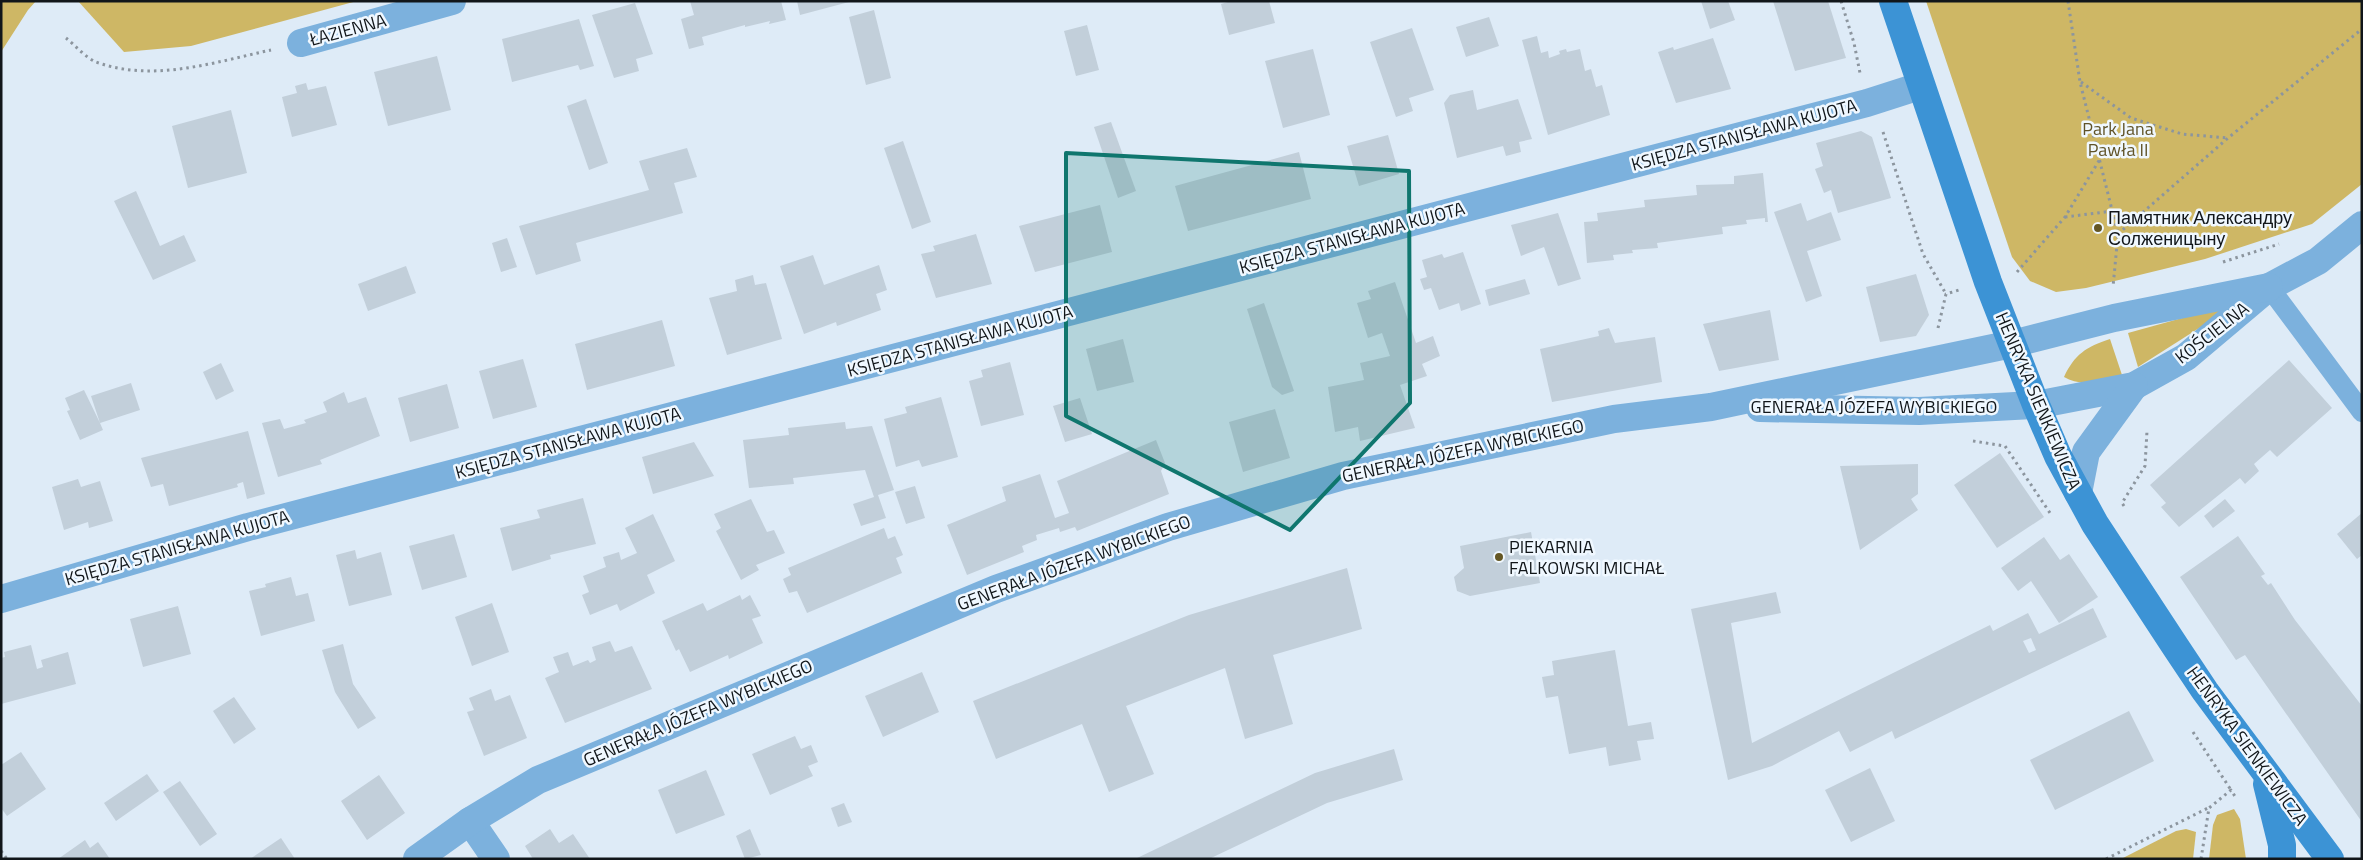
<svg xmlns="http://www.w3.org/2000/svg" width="2363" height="860" font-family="'Titillium Web',sans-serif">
  <rect width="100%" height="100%" fill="#deebf7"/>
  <g fill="#ceb765">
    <path d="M1,1h35l-8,9 -27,42z"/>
    <path d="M78,1h279l-166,45 -67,6z"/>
    <path d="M1926,1h436v183l-50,40 -107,35 -119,29 -30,4 -26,-11 -18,-24z"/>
    <path d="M2240,302l-102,65 -10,-34z"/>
    <path d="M2110,339l12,36c-19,5 -40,13 -58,2 11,-23 22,-30 46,-38z"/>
    <path d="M2234,809l6,10 6,40h-37l4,-34 4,-10z"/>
    <path d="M2186,829l10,3 -3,27h-72l55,-28z"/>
  </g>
  <g fill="#c2cfda" fill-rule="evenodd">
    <path d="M690,1h91l5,19 -17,4 1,-3 -25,6v-2l-43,12 2,8 -15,4 -8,-30 13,-4z"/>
    <path d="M797,1h52v1l-49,13z"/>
    <path d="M1231,1h38l6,22 -46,12 -8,-31z"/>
    <path d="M1701,1h27l7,19 -25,9z"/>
    <path d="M1773,1h55l18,57 -51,13z"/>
    <path d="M635,3l18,51 -17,5 3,12 -25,7 -22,-63z"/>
    <path d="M874,10l17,68 -25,7 -17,-68z"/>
    <path d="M1489,17l10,29 -33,11 -10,-30z"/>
    <path d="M579,19l15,47 -14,4 -2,-5 -66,17 -10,-43z"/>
    <path d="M1087,25l12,45 -23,6 -12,-45z"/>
    <path d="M1412,28l22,62 -25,8 4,13 -17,6 -26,-75z"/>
    <path d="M1537,36l4,17 7,-2 1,7 11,-4 -1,-3 7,-2 1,3 13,-3 5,22 6,-2 5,18 6,-2 8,30 -62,20 -26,-95z"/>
    <path d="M1713,38l18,51 -55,14 -18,-51 15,-5 1,3z"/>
    <path d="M1313,49l17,66 -47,13 -18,-67z"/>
    <path d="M437,56l14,54 -63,16 -14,-54z"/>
    <path d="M306,83l2,7 18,-4 11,39 -45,12 -10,-40 15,-4 -2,-7z"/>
    <path d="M1473,90l4,20 41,-11 14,40 -13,3 2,10 -15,4 -3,-10 -46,12 -13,-55 6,-8z"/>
    <path d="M586,99l22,64 -19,7 -22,-64z"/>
    <path d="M231,110l16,63 -59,15 -16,-62z"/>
    <path d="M1111,122l25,69 -18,7 -24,-71z"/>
    <path d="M1861,131l11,6 19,61 -53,15 -7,-23 -7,3 -9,-24 8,-3 -7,-23z"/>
    <path d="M1388,135l11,39 -40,12 -12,-40z"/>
    <path d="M903,141l28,81 -19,7 -28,-81z"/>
    <path d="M687,148l10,29 -23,6 9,30 -107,30 5,18 -45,14 -17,-49 130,-36 -10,-29z"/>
    <path d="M1299,152l12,47 -123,32 -13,-45z"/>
    <path d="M1763,173l5,49h-3v-4l-19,2 1,4 -25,3 1,7 -66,9 1,5 -26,2 1,3 -20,2 1,5 -27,3 -3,-41 14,-1 -1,-8 48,-6 -1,-7 53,-5 -1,-10 38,-1v-8z"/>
    <path d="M136,191l24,55 24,-11 12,26 -43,19 -39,-79z"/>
    <path d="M1801,203l6,18 24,-9 10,28 -34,11 15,45 -16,6 -32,-90z"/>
    <path d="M1100,205l12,47 -77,20 -16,-46z"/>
    <path d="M1558,213l23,66 -23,7 -14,-39 -23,9 -10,-31z"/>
    <path d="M976,234l16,50 -56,14 -15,-44 14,-3 -2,-5z"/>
    <path d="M507,238l10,29 -16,5 -9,-29z"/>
    <path d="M1463,252l18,52 -20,7 -2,-8 -20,7 -8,-22 -7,2 -4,-11 7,-2 -5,-17 20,-6 2,4z"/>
    <path d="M813,255l11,30 55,-20 8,25 -11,4 5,16 -44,16 -1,-4 -32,12 -24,-68z"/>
    <path d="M406,266l10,27 -48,18 -10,-27z"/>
    <path d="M1916,274l13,41 -13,21 -36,6 -14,-55z"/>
    <path d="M753,275l2,10 11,-2 16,56 -55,16 -18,-57 28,-7 -2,-11z"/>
    <path d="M1525,279l5,15 -41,12 -4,-16z"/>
    <path d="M1395,282l21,61 17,-7 7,20 -18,8 5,12 -27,9 15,43 -55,13 -2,-14 -23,5 -7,-45 36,-7 -4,-17 30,-7 -8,-23 -14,5 -11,-35 14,-4 -3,-8z"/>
    <path d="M1264,303l30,88 -12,4 -10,-8 -25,-78z"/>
    <path d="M1770,310l9,50 -60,11 -16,-47z"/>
    <path d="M662,320l13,46 -88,24 -12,-46z"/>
    <path d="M1609,328l6,15 40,-6 7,45 -110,20 -12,-53 59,-13 -1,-5z"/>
    <path d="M1123,339l11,43 -37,9 -11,-42z"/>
    <path d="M523,359l14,48 -44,12 -14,-48z"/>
    <path d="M2289,360l43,48 -55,49 -7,-7 -16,14 5,7 -14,13 -5,-6 -61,49 -18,-20 5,-4 -16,-18z"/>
    <path d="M1010,362l14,53 -43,11 -12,-45 14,-4 -2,-7z"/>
    <path d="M221,363l13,28 -18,9 -13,-28z"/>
    <path d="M131,383l9,27 -40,13 3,7 -23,10 -13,-29 3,-1 -5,-12 19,-8 16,33 -9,-27z"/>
    <path d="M447,384l12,44 -49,14 -12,-44z"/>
    <path d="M344,392l4,11 18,-6 14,39 -60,24 2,4 -44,13 -16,-54 18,-4 4,10 22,-6 -2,-3 23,-8 -4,-10z"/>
    <path d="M941,397l17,60 -36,10 -3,-7 -23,7 -12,-48 23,-6 -2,-6z"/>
    <path d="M1080,398l12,36 -27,8 -12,-36z"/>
    <path d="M1275,409l15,49 -47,14 -14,-50z"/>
    <path d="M845,422l1,7 26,-3 22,64 -16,5 8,23 -25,8 -8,-22 21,-7 -9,-27 -72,8 1,6 -45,4 -6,-48 46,-5 -1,-7z"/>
    <path d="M248,431l17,63 -18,5 -4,-17 -6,2 1,3 -69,19 -6,-22 -12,3 -10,-29z"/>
    <path d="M1156,440l9,23 -4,8 8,23 -92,37 -2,-4 -15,5 -1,-4 -23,7 1,5 -15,6 2,6 -57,23 -20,-50 59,-24 -4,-14 38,-13 15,44 14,-5 -12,-32z"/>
    <path d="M694,442l20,34 -61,18 -11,-37z"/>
    <path d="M2000,453l44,64 -47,31 -43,-63z"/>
    <path d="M1918,464v30l-7,5 7,11 -58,40 -20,-84z"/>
    <path d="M78,479l3,8 19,-6 13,40 -24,7 -1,-6 -24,8 -12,-43z"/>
    <path d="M915,486l10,32 -19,6 -11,-32z"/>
    <path d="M583,498l13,46 -46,11 1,4 -39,12 -12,-43 40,-10 -3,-8z"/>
    <path d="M751,499l16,33 7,-2 11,23 -29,12 3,5 -18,10 -25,-49 5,-3 -7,-14z"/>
    <path d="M2225,499l10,12 -22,17 -9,-12z"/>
    <path d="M2362,513v42l-5,4 -20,-25z"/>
    <path d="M653,514l22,47 -28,14 8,18 -35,18 -3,-7 -27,11 -8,-20 7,-3 -6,-16 23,-9 -3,-10 16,-5 2,8 16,-7 -12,-25z"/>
    <path d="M884,528l4,11 7,-3 8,19 -7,3 6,15 -95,40 -10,-22 -8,2 -6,-14 8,-4 -3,-7z"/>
    <path d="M1531,532l9,51 -70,13 -13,-5 -3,-14 10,-9 -4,-22z"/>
    <path d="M454,534l13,43 -45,13 -13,-44z"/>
    <path d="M2238,536l27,38 -4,2 7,9 3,-2 24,37 67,86v116l-117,-167 -9,5 -56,-83z"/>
    <path d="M2044,537l16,23 9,-6 29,43 -39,26 -28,-42 -13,10 -17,-23z"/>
    <path d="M355,550l2,9 24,-7 11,43 -43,11 -13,-51z"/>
    <path d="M1347,568l15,61 -89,26 20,69 -48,15 -20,-71 -99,38 28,68 -45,18 -27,-68 -86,35 -23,-58 216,-86z"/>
    <path d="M291,577l5,19 12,-3 7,28 -54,15 -12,-45 17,-4 -1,-3z"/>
    <path d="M1776,592l5,21 -50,10 21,120 238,-118 3,6 35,-18 11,21 54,-26 14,29 -212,102 -3,-8 -42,21 -11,-21 -67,35 -44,14 -37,-171zM2031,638l5,12 -7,3 -6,-12z"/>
    <path d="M740,595l2,5 8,-5 11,21 -9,3 11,24 -34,16 -1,-4 -38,17 -11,-23 -3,2 -14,-30 41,-18 4,8z"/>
    <path d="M492,603l17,49 -37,14 -17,-49z"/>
    <path d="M178,606l13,48 -48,13 -13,-48z"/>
    <path d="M610,641l5,11 17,-6 20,43 -87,34 -20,-45 14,-6 -6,-15 15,-5 5,14 15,-6 2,3 6,-3 -4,-13z"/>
    <path d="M343,644l10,40 23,34 -18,11 -23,-37 -13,-42z"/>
    <path d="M31,645l6,24 6,-2 -2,-7 27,-8 8,32 -75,20v-46l4,-1 -1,-5z"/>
    <path d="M1615,650l13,76 23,-4 3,17 -17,2 4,19 -32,6 -3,-19 -37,7 -11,-58 -12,2 -4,-21 12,-2 -2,-14z"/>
    <path d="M922,672l17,40 -56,25 -18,-41z"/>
    <path d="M491,689l4,12 15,-6 17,43 -43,18 -17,-44 7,-2 -5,-12z"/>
    <path d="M234,697l22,32 -22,15 -21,-33z"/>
    <path d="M2129,711l25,50 -99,49 -25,-50z"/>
    <path d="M795,736l6,13 10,-4 7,17 -10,4 5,10 -43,19 -18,-41z"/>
    <path d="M1394,749l9,31 -76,23 -118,56h-74l180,-86z"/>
    <path d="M21,752l25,37 -39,27 -6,-8v-43z"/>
    <path d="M1870,768l25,53 -44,21 -26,-52z"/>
    <path d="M706,770l19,45 -49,19 -18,-44z"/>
    <path d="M147,774l12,17 -43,30 -12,-18z"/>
    <path d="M379,775l26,38 -38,27 -26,-39z"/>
    <path d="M180,781l37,53 -17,12 -37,-54z"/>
    <path d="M844,803l8,19 -14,5 -7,-19z"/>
    <path d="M550,829l9,14 14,-9 17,25h-57l-8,-13z"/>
    <path d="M750,829l11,26 -16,4 -9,-23z"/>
    <path d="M281,838l14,21h-45z"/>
    <path d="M85,840l5,8 8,-6 12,17h-52z"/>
  </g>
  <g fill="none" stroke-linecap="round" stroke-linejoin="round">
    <g stroke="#8c959e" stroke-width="3" stroke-dasharray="2.5 4" stroke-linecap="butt">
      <path d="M1841,1l13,42 6,30"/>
      <path d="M2068,1l12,81 38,152 -5,53"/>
      <path d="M66,38c9,7 20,20 30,24 57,21 119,0 175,-12"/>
      <path d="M2081,82l50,36 51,16 46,4"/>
      <path d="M1883,132l40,122 23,40"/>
      <path d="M2065,217l48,-6"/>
      <path d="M2118,234l110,-96 134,-109"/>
      <path d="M2223,262l56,-18"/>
      <path d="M2017,272l48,-55 35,-58"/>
      <path d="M1938,328l8,-34 13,-4"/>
      <path d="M1973,441l32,5 45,67"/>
      <path d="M2124,506l-2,-3 23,-37 2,-35"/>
      <path d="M2193,732l38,58"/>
      <path d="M1,851l6,8"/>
      <path d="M2106,859l102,-51"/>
      <path d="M2201,859l8,-51 22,-18 5,8"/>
    </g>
    <path stroke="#7cb1dd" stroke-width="20" d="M2269,287l93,125"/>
    <g stroke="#7cb1dd" stroke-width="28">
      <path d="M301,43l151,-42"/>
      <path d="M1760,408l159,3 117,-6 98,-19 52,-29 83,-70 49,-26 44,-36"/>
      <path d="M2078,493l8,-41 48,-66"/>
      <path d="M1,599l247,-72 1619,-424 53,-17"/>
      <path d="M470,821l26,38"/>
      <path d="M417,859l53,-38 68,-41 458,-191 172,-62 175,-51 271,-57 97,-12 301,-63 102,-26 155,-31"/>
    </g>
    <g stroke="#3c93d5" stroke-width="28">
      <path d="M1893,1l95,281 48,123 22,51 37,68 80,122 30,45 125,168"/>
      <path d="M2267,784l15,61v14"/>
    </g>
  </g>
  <path fill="#0f766e" fill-opacity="0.2" stroke="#0f766e" stroke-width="4" stroke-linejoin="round" d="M1066,153l343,18 1,232 -120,127 -224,-114z"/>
  <g fill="#655724" stroke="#f0f8ff" stroke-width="2">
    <circle cx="2098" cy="228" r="5"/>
    <circle cx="1499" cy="557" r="5"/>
  </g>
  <g text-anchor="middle" stroke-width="5" stroke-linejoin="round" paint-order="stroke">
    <g font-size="18" fill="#11161a" stroke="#f0f8ff">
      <text transform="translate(348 30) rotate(-15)" y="6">ŁAZIENNA</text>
      <text transform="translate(1744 135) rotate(-15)" y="6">KSIĘDZA STANISŁAWA KUJOTA</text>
      <text transform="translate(1352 238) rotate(-15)" y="6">KSIĘDZA STANISŁAWA KUJOTA</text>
      <text transform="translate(2212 333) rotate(-38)" y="6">KOŚCIELNA</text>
      <text transform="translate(960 341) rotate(-15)" y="6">KSIĘDZA STANISŁAWA KUJOTA</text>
      <text transform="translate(2038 401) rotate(67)" y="6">HENRYKA SIENKIEWICZA</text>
      <text x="1874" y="413">GENERAŁA JÓZEFA WYBICKIEGO</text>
      <text transform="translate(568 443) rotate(-15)" y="6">KSIĘDZA STANISŁAWA KUJOTA</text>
      <text transform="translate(1463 451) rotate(-12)" y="6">GENERAŁA JÓZEFA WYBICKIEGO</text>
      <text transform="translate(177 548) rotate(-16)" y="6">KSIĘDZA STANISŁAWA KUJOTA</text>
      <text transform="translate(1074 563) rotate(-20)" y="6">GENERAŁA JÓZEFA WYBICKIEGO</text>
      <text transform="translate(698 713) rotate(-23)" y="6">GENERAŁA JÓZEFA WYBICKIEGO</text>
      <text transform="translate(2247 746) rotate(54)" y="6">HENRYKA SIENKIEWICZA</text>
    </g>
    <g font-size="18" fill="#605328" stroke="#f0f8ff">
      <text x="2118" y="135">Park Jana<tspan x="2118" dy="21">Pawła II</tspan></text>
    </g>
    <g font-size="18" fill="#11161a" stroke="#f0f8ff" text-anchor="start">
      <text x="2108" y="224">Памятник Александру<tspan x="2108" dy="21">Солженицыну</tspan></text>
      <text x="1509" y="553">PIEKARNIA<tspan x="1509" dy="21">FALKOWSKI MICHAŁ</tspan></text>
    </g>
  </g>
  <rect width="2363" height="860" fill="none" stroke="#11161a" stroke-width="5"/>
</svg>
